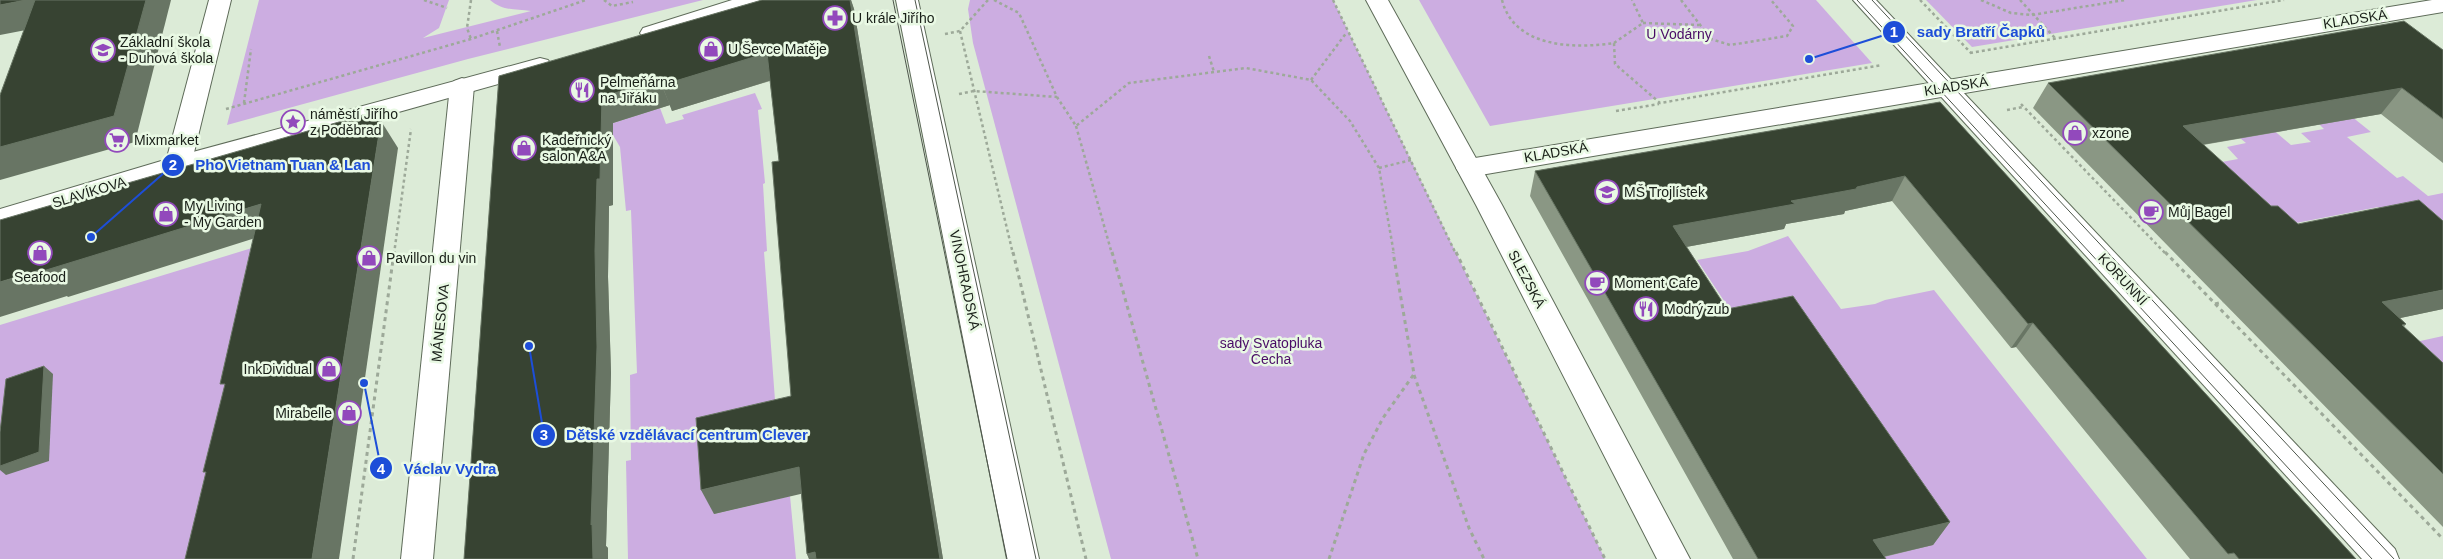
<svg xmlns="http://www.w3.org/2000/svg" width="2443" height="559" font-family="Helvetica,sans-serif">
  <rect width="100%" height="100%" fill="#dcebd7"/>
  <g fill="#ccade1">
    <path d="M259,0h190l-10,28 -16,10 108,-27c-16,-2 -28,0 -41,-11h213l-235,59 -241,66z"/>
    <path d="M970,0h363l272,559h-494l-138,-516 -5,-34z"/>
    <path d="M1419,0h397l56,63 -382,63z"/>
    <path d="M1926,0h331l-285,47z"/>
    <path d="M755,93l7,16 -4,1 7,73 -2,1 4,67 -3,1 13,175 -63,87 76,-18 6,63h-168l-2,-98 5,-1 -1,-85 7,-2 -6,-163 -5,1 -6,-64 -7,-12v-12l47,-15 6,16 18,-5 -2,-4z"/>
    <path d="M2351,116l20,16 -24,5 50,41 6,-2 25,20 15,-3v69l-65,-55 -113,22 -65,-63 38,-7 -11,-12 19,-4 -6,-5 31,-10 20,17 20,-3 -10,-9 23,-4 -5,-5z"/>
    <path d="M1788,236l53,73 34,-5 10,-4 49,-10 213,269h-274l-131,-231 -45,-68 51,-9z"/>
    <path d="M262,245l-67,314h-195v-234z"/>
    <path d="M2443,336v48l-41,-39z"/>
  </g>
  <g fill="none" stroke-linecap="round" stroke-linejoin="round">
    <g stroke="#5e6b59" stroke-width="2">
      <g id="street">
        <path d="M209,0h22l-40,165 -4,6 -9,3 -9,-3 -4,-6z"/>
        <path d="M2432,0h11v12l-974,165 -9,-3 -4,-6 4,-6 9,-3z"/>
        <path d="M462,78l8,3 4,5 -41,473h-32l49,-473 4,-5z"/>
      </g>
    </g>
    <g stroke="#5e6b59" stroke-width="2">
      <g id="secondary">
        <path d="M732,0h34l-3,5 -104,33 -8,2 -8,-2 -3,-5 3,-5z"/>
        <path d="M896,0h22l121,559h-32z"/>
        <path d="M1366,0h22l114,205 188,354h-33l-181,-354z"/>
        <path d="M1853,0h23l519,549 4,10h-37z"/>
        <path d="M540,58l8,2 4,5 -4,5 -363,102 -185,55v-18l178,-53z"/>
      </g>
    </g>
    <g stroke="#9da999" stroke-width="2.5" stroke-dasharray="3 3" stroke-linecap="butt">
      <path d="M424,0l23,8"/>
      <path d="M471,0l-4,28 4,11"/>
      <path d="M604,0l8,6 21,-4"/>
      <path d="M994,0l25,13 38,84 19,29 53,-43 117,-15 65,12 39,41 29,47 15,86"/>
      <path d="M1333,0l123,254"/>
      <path d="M1502,0c12,48 73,49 112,43l1,21 45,39 222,-38"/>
      <path d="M1681,0l30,39 19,6 57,-9 6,-10 -22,-26"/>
      <path d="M1920,0l51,53"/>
      <path d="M1981,0l30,13 21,2 93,-15"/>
      <path d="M2020,0l35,38"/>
      <path d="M1643,23l56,2"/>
      <path d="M497,31l3,16"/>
      <path d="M960,31l53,223"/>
      <path d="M945,34l15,-3 28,-31"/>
      <path d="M1614,43l29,-20 -11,-23"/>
      <path d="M1970,53l314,-53"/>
      <path d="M1209,56l5,16"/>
      <path d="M1311,80l36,-48"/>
      <path d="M959,94l15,-3 83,6"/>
      <path d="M244,103l7,-54"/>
      <path d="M2021,104l145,150"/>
      <path d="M226,109l245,-70 115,-39"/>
      <path d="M2007,110l16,-3"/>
      <path d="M1616,111l43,-7"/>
      <path d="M1076,126l36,128"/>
      <path d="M1379,168l32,-8"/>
      <path d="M394,254l17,-125"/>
    </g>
    <g stroke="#9da999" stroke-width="3" stroke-dasharray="4 4" stroke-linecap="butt">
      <path d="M1013,252l73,307"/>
      <path d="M1112,252l86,307"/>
      <path d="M1456,252l149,307"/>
      <path d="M2165,252l278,287"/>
      <path d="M2215,304l8,-2"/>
      <path d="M1414,375l55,153 15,31"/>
      <path d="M353,559l41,-307"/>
      <path d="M1329,559l35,-105 19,-36 31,-44 -21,-122"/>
    </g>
    <use href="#street" fill="#fff" fill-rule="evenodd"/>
    <use href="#secondary" fill="#fff" fill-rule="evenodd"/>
    <g stroke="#4e564c" stroke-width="1">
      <path d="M893,0l114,559"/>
      <path d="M915,0l121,559"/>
      <path d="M1857,0l515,559"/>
      <path d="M1872,0l522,559"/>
    </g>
  </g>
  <g fill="#8a9784">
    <path d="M762,0h89l3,9 89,550h-134l-2,-5 -6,-61 -87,21 77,-118 -12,-235 -9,-80 -98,30 -2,-6 -57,18v82l-4,1 -1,71 3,96 -5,173 2,2v11h-144l35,-483z"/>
    <path d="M2443,50v113l-62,-49 -178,31 68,61 27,18 145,85 -43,9 6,6 -2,3 39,36v164l-410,-419 15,-25z"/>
    <path d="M1940,102l416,457h-166l-174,-212 -5,1 -119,-147 -47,10 -1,3 -58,10 -2,5 -98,18 41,62 223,213 -17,23 -49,12 2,2h-153l-203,-363 5,-25z"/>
  </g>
  <g fill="#687564">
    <path d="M26,0h11l20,24 -57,11v-30z"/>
    <path d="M146,0h25l-36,142 -135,38v-33z"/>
    <path d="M850,0h1l3,9 89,550h-3z"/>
    <path d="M767,53l8,26 -103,32 -10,-26z"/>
    <path d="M659,79l11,26 -57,18v82l-4,1 -1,71 3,96 -5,173 2,2v11h-15l-2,-34 4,-274 2,-72 5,-82z"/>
    <path d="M2402,88l-21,26 -216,37 18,-25z"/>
    <path d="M381,121l17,27 -59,411h-27z"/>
    <path d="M1905,176l-13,25 -47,10 -1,3 -58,10 -2,5 -120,22 9,-25z"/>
    <path d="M261,204l20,26 -213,67 -1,-1 -67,21v-35z"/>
    <path d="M2443,290v19l-85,18 24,-25z"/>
    <path d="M2033,323l-17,24 -5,1 17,-24z"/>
    <path d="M44,366l9,8 -4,87 -43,14 -6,-5v-4z"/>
    <path d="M799,467l10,25 -95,22 -13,-24z"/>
    <path d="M1950,522l-17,23 -60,14v-19z"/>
    <path d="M815,552l3,7h-9l-2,-5z"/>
  </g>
  <g fill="#374332" stroke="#687564">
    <path d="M0,0h26l-26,5z"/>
    <path d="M35,0h111l-32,116 -114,31v-52z"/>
    <path d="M762,0h88l90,559h-124l-1,-7 -8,2 -8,-87 -98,23 -5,-72 95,-22 -19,-234 7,-1 -12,-108 -105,32 -3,-6 -57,18 -2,82h-3l-2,72 2,96 -6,178 1,-1 1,35h-129l35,-483z"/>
    <path d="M2404,21l39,29v69l-41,-31 -219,38 88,80h7l20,18 121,-24 24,21v69l-61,12 24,22 -4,1 41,38v111l-395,-391z"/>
    <path d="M1940,102l416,457h-117l-5,-6 -6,1 -195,-231 -5,1 -123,-148 -48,11 -1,2 -65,12 4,3 -122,22 54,83 66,-13 157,226 -77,18 13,19h-128l-223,-388z"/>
    <path d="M363,115l18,6 -69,438h-127l21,-87h-3l22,-88h-5l41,-180 -218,67v-2l-43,13v-62z"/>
    <path d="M44,366l-5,86 -39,14v-34l6,-53z"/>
  </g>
  <defs>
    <g id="pharmacy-ring" transform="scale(1.25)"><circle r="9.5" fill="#e9f9e4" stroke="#9249bc" stroke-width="1.5"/><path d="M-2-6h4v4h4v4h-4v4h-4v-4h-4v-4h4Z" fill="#9249bc"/></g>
    <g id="shop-ring" transform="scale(1.25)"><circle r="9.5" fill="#e9f9e4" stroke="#9249bc" stroke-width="1.5"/><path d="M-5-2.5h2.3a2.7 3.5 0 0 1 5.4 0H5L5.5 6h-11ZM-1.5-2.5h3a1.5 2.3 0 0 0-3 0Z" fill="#9249bc"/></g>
    <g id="school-ring" transform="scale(1.25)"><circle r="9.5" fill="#e9f9e4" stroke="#9249bc" stroke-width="1.5"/><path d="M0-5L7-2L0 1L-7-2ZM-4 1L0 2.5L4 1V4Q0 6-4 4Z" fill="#9249bc"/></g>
    <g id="restaurant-ring" transform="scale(1.25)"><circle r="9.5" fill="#e9f9e4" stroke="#9249bc" stroke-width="1.5"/><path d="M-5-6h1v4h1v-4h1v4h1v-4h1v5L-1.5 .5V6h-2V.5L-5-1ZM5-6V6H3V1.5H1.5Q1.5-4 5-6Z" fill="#9249bc"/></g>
    <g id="sight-ring" transform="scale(1.25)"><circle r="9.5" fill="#e9f9e4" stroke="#9249bc" stroke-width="1.5"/><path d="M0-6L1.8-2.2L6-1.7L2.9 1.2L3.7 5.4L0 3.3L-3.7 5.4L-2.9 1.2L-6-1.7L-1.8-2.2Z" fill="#9249bc"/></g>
    <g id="supermarket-ring" transform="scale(1.25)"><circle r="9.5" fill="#e9f9e4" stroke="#9249bc" stroke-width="1.5"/><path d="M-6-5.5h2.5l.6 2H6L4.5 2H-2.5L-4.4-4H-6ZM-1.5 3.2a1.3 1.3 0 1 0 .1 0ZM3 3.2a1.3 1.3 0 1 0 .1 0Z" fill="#9249bc"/></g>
    <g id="cafe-ring" transform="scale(1.25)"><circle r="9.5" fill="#e9f9e4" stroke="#9249bc" stroke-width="1.5"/><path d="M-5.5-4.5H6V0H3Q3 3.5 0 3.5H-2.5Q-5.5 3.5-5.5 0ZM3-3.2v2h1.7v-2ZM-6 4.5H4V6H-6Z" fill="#9249bc"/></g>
  </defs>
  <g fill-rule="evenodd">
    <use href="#pharmacy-ring" x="835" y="18"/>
    <use href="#shop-ring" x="711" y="49"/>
    <use href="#school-ring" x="103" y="50"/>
    <use href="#restaurant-ring" x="582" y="90"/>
    <use href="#sight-ring" x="293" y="122"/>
    <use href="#shop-ring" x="2075" y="133"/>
    <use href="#supermarket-ring" x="117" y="140"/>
    <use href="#shop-ring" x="524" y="148"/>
    <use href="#school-ring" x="1607" y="192"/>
    <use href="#cafe-ring" x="2151" y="212"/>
    <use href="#shop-ring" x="166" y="214"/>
    <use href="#shop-ring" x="40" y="253"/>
    <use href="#shop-ring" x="369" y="258"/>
    <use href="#cafe-ring" x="1597" y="283"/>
    <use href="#restaurant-ring" x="1646" y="309"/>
    <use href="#shop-ring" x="329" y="369"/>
    <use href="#shop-ring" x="349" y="413"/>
  </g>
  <g text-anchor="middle" stroke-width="5" stroke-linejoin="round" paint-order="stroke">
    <g font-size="14" fill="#191f18" stroke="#e9f9e4" text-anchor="start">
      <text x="852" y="23">U krále Jiřího</text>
      <text x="120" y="47">Základní škola<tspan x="120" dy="16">- Duhová škola</tspan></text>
      <text x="728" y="54">U Ševce Matěje</text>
      <text x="600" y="87">Pelmeňárna<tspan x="600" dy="16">na Jiřáku</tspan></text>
      <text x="310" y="119">náměstí Jiřího<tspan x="310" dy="16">z Poděbrad</tspan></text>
      <text x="2092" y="138">xzone</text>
      <text x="134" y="145">Mixmarket</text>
      <text x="542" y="145">Kadeřnický<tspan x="542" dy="16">salon A&amp;A</tspan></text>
      <text x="1624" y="197">MŠ Trojlístek</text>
      <text x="184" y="211">My Living<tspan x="184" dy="16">- My Garden</tspan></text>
      <text x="2168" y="217">Můj Bagel</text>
      <text x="386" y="263">Pavillon du vin</text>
      <text x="40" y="282" text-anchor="middle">Seafood</text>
      <text x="1614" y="288">Moment Cafe</text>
      <text x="1664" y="314">Modrý zub</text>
      <text x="312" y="374" text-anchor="end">InkDividual</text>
      <text x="332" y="418" text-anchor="end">Mirabelle</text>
    </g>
    <g font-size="14" fill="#191f18" stroke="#e9f9e4">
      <text transform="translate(2355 19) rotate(-9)" y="5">KLADSKÁ</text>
      <text transform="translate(1956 86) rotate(-9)" y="5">KLADSKÁ</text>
      <text transform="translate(1556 152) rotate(-10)" y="5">KLADSKÁ</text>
      <text transform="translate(89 192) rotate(-17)" y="5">SLAVÍKOVA</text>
      <text transform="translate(1527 279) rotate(62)" y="5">SLEZSKÁ</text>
      <text transform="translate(2123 279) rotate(47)" y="5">KORUNNÍ</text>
      <text transform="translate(965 280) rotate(78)" y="5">VINOHRADSKÁ</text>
      <text transform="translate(440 323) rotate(-84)" y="5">MÁNESOVA</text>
    </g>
    <g font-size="14" fill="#490b66" stroke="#e9f9e4">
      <text x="1679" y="39">U Vodárny</text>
      <text x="1271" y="348">sady Svatopluka<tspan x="1271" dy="16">Čecha</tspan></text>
    </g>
  </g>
  <path fill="none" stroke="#1d4ed8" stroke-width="2" d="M1809 59L1894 32M91 237L173 165M529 346L544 435M364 383L381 468"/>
  <g fill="#1d4ed8" stroke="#e9f9e4" stroke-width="2">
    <circle cx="1809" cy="59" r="5"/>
    <circle cx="91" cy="237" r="5"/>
    <circle cx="529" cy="346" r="5"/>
    <circle cx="364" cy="383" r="5"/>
    <circle cx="1894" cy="32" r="12"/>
    <circle cx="173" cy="165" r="12"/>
    <circle cx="544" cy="435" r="12"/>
    <circle cx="381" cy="468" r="12"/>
  </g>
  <g font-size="15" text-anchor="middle" font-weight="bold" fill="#fff">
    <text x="1894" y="37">1</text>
    <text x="173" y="170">2</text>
    <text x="544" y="440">3</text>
    <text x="381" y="474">4</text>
  </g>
  <g font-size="15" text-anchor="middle" font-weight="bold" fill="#1d4ed8" stroke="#e9f9e4" stroke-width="5" stroke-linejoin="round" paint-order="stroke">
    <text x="1981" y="37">sady Bratří Čapků</text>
    <text x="283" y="170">Pho Vietnam Tuan &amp; Lan</text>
    <text x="687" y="440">Dětské vzdělávací centrum Clever</text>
    <text x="450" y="474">Václav Vydra</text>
  </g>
</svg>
